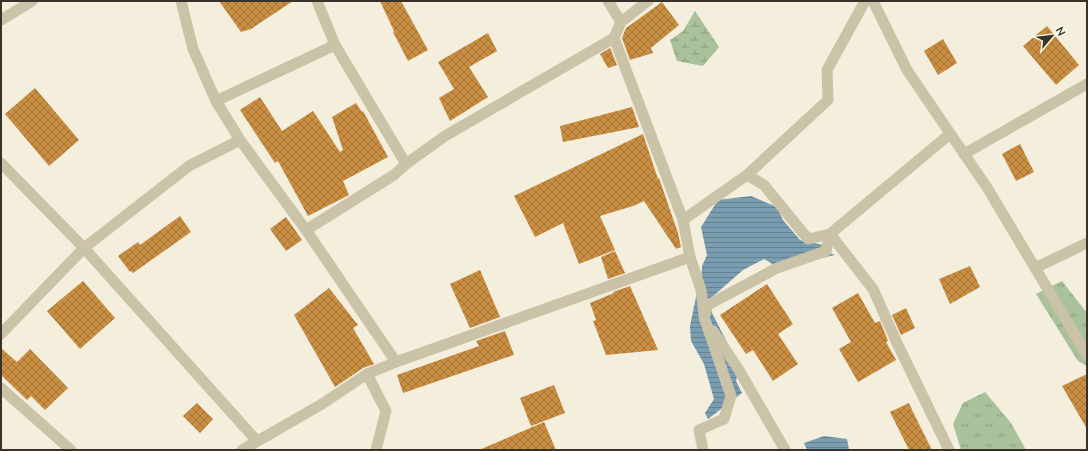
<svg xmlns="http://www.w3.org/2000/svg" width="1088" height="451" font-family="Mulish,sans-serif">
  <defs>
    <pattern id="grass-tufts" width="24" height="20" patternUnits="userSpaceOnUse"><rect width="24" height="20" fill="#a9c29b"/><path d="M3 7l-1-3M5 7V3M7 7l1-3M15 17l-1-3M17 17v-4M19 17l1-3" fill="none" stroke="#8b9e7e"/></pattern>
    <pattern id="wetland-marsh" width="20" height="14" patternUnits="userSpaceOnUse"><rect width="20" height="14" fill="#a9c29b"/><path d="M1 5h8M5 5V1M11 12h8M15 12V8" fill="none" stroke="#8b9e7e"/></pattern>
    <pattern id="water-rules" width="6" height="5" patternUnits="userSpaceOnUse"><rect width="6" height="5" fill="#7a9db1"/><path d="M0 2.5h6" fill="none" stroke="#658190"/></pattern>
    <pattern id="building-cross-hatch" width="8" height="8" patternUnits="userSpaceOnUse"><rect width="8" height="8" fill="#ca8e43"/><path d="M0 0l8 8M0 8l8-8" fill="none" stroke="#a57538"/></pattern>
  </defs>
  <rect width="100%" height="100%" fill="#f3efdc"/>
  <g fill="url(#grass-tufts)">
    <path d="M1062,281l25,32v53l-9,-5 -42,-67z"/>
    <path d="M985,392l26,31 15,27h-65l-8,-26 10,-21z"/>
  </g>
  <path fill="url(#wetland-marsh)" d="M695,11l24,36 -16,19 -26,-5 -7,-21 13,-9z"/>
  <g fill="url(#water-rules)">
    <path d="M751,196l26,11 6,13 17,20 24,5 2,6 9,4 -58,13 -6,-5 -7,-4 -21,11 -32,28 -3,7 31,61 -3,15 6,12 -34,26 -3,-6 9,-14 -10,-35 -13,-23 -1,-15 6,-29 5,-7 1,-24 5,-11 -6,-28 17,-27z"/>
    <path d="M824,436l23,3 2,11h-42l-3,-7z"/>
  </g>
  <g fill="url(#building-cross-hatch)">
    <path d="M219,1h74l-42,28 -10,3z"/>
    <path d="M380,1h21l27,49 -20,11 -15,-29 1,-1z"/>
    <path d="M662,2l17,23 -28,23 2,5 -23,7 -8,-22 4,-10z"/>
    <path d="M1047,26l32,39 -23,20 -33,-39z"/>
    <path d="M488,33l9,18 -28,16 19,30 -38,24 -11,-23 15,-9 -16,-27z"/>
    <path d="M943,39l14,24 -19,12 -14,-24z"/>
    <path d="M610,48l7,17 -9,3 -8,-14z"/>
    <path d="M35,88l44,52 -30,26 -44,-52z"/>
    <path d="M260,97l22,34 31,-20 27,41 3,-2 -11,-33 24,-14 6,9 1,-1 25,46 -45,24 6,14 -41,21 -30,-55 -3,2 -35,-53z"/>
    <path d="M632,107l7,20 -76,15 -3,-16z"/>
    <path d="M643,134l15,45 1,-1 19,55 3,14 -5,2 -32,-48 -11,5 -33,10 15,34 -36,14 -16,-41 -28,14 -21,-41z"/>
    <path d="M1020,144l14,28 -18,9 -14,-27z"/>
    <path d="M180,216l11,16 -58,41 -2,-2 -1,1 -12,-16 20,-14 2,3z"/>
    <path d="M286,217l16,23 -16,11 -16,-22z"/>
    <path d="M615,251l10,22 -17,6 -7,-22z"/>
    <path d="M970,266l10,21 -30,17 -11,-25z"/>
    <path d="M480,270l20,47 -30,11 -20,-44z"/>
    <path d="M83,281l32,37 -35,31 -33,-38z"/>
    <path d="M767,284l26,40 -15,10 20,30 -25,17 -20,-31 -7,4 -26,-39z"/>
    <path d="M630,286l28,64 -52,5 -13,-34 3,-1 -6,-17 24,-10 -1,-1z"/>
    <path d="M329,288l29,37 -5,3 21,36 -11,4 -28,19 -41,-72z"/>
    <path d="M858,293l17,30 5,-2 8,20 -2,1 10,18 -38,22 -19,-33 12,-7 -19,-34z"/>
    <path d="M906,308l9,20 -14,7 -9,-20z"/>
    <path d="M505,331l9,24 -111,38 -6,-18 82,-29 -3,-5z"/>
    <path d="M1,348l16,14 13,-13 38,39 -23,22 -14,-14 -4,4 -26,-25z"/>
    <path d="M1087,374v55l-25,-43z"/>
    <path d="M554,385l11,28 -34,13 -11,-28z"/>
    <path d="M197,403l16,16 -13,14 -17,-17z"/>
    <path d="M909,403l4,9 19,38h-23l-19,-38z"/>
    <path d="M544,422l12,28h-77z"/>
  </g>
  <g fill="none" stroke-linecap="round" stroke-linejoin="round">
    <g stroke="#cbc3a7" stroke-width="11">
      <path d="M181,1l12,48 23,52 24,39 66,90 90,132"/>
      <path d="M317,1l18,44 71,119"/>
      <path d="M608,1l13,21"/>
      <path d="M1,20l31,-19"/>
      <path d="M614,38l69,182 7,37 11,33 3,24"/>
      <path d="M216,101l119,-56"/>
      <path d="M964,154l123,-70"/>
      <path d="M1,163l83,85 173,193"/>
      <path d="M747,175l17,10 44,54 22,-5 43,55 24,54 52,107"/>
      <path d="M683,220l64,-45 81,-75 -1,-30 38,-69"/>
      <path d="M306,230l88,-55 12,-11 39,-28 169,-98 7,-16 27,-21"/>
      <path d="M1035,268l52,-25"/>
      <path d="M713,331l26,39 46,80"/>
      <path d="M1,334l83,-86 105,-82 51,-26"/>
      <path d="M367,374l19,37 -10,39"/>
      <path d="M1,388l70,62"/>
      <path d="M242,450l80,-46 45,-30 29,-12 294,-105"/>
      <path d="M703,450l-4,-20 25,-11 7,-23 -27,-79 4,-12 69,-37 49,-17 4,-17 120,-100"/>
    </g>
    <path stroke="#cbc3a7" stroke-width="11" d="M873,1l34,69 81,119 99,166"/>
  </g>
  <rect width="1088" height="451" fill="none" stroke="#383228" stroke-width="4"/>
  <g transform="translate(1052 36) rotate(62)" stroke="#faf8e8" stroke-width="3" paint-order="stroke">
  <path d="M0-3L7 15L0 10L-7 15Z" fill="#383228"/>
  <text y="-6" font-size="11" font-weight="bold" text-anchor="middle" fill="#383228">N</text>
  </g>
</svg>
